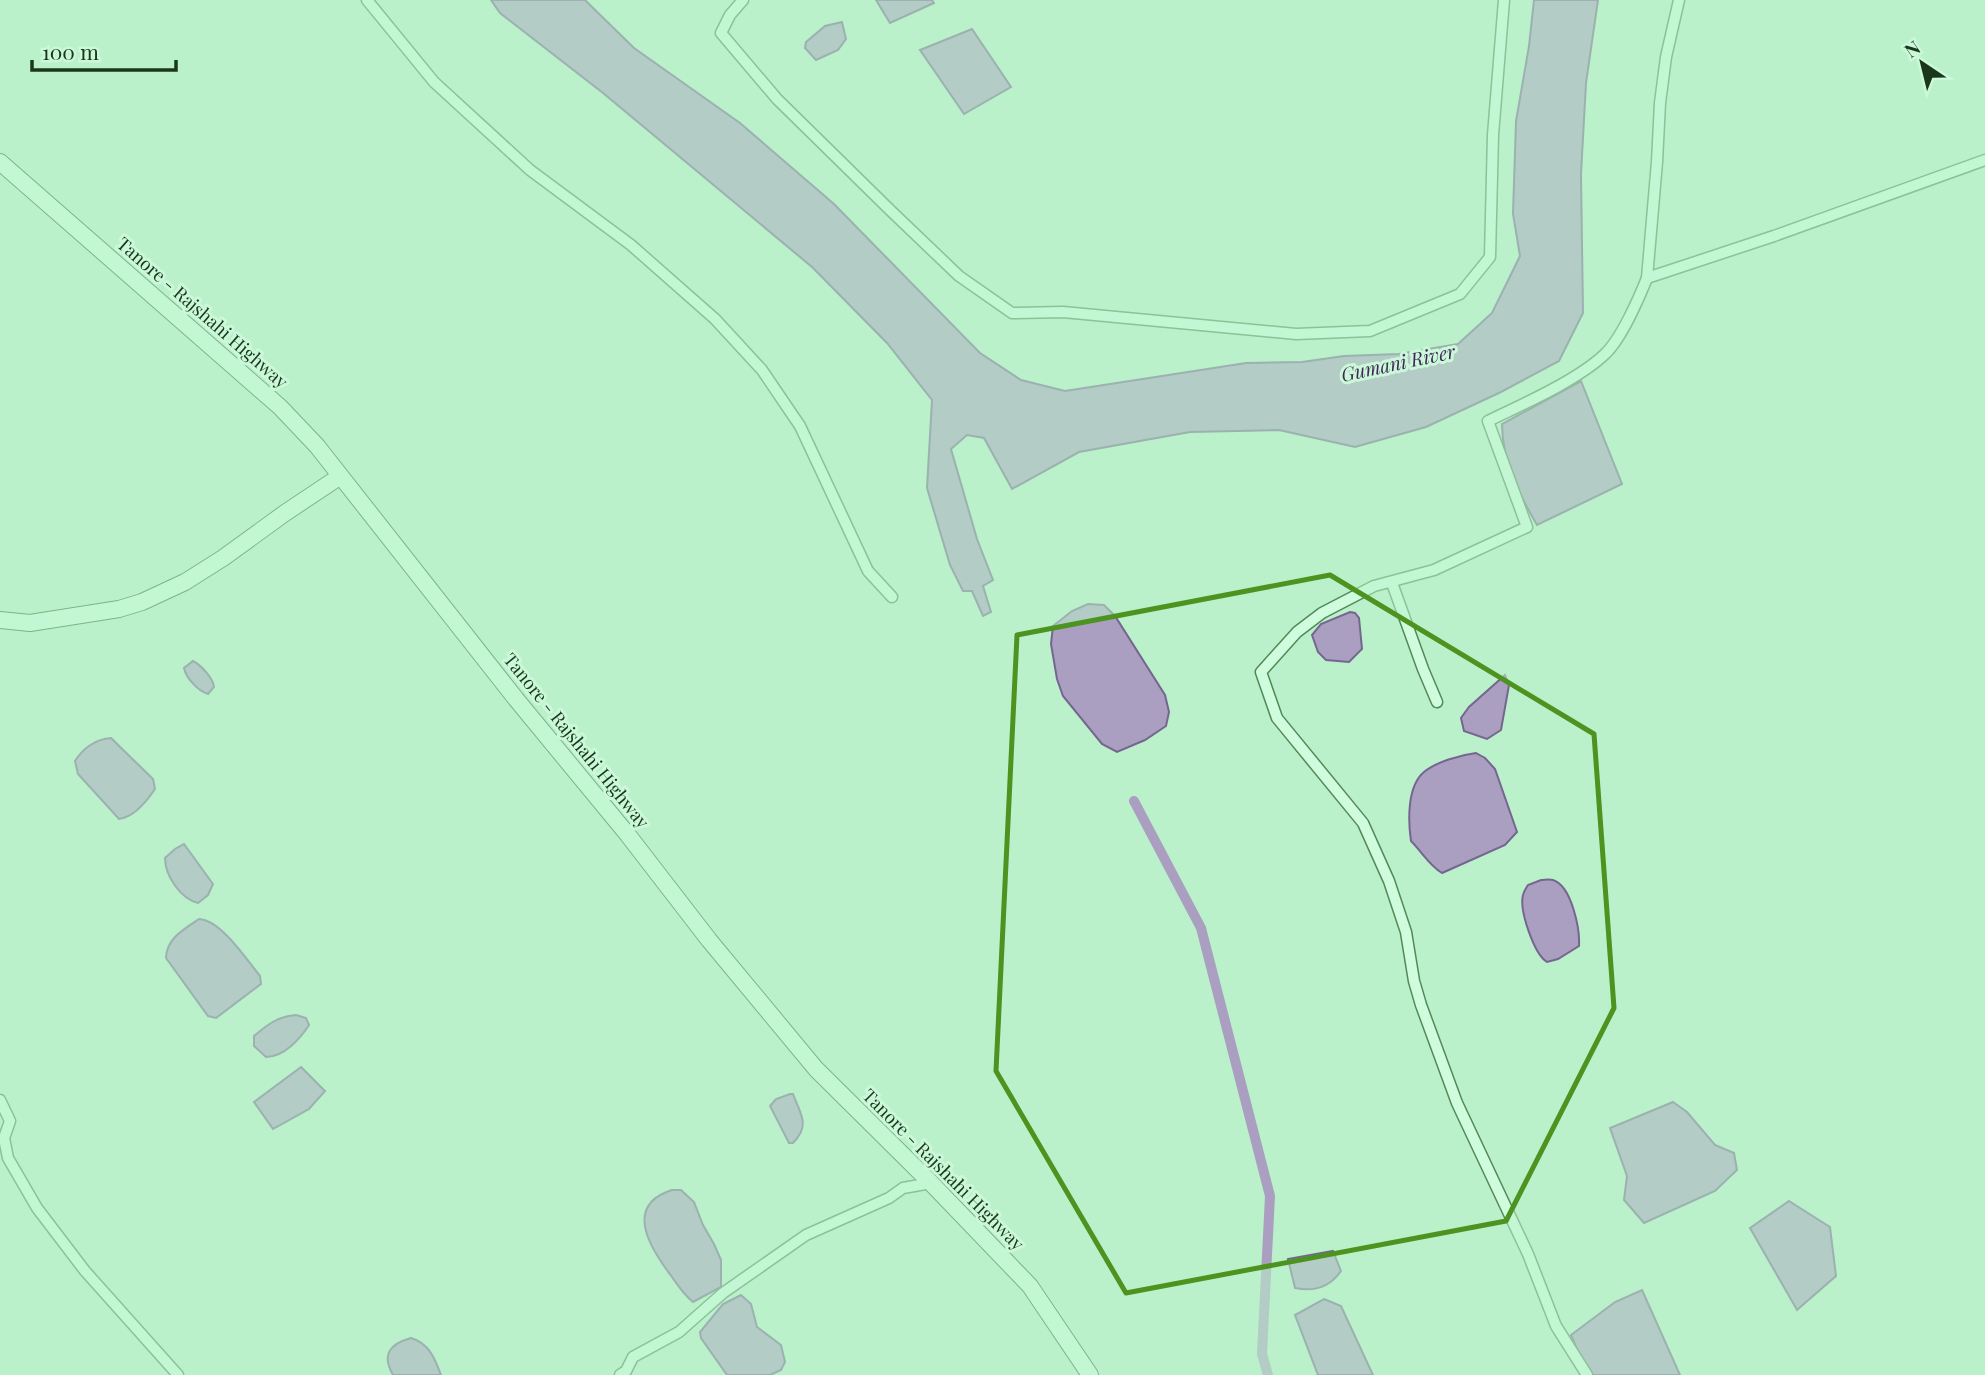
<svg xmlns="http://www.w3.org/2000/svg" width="1985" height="1375" font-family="'Playfair Display',serif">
  <rect width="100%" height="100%" fill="#baf1cb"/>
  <g fill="#aa9fc1" stroke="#75668f" stroke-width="2">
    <path d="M491,0h94l49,48 106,75 94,81 146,149 41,27 44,11 181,-28 56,-1 42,-6 55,-2 59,-10 34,-31 28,-57 -7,-42 3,-93 13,-75 5,-46h64l-12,83 -5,91 2,139 -24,48 -58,31 -75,35 -71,20 -76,-17 -89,2 -111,20 -67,37 -28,-51 -17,-3 -16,14 26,90 16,41 -10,6 8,26 -8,4 -11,-25h-9l-13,-26 -23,-77 5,-88 -45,-57 -75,-76 -209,-174 -103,-80z"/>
    <path d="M876,0h56l2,3 -44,20z"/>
    <path d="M842,22l4,17 -8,11 -22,10 -11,-12 1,-6 19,-16z"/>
    <path d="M972,29l39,58 -47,27 -44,-64z"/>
    <path d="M1581,381l41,103 -85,41c-18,-31 -35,-64 -35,-101z"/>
    <path d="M1088,604l16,1 11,11 50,79 4,17 -3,14 -21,14 -28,12 -15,-8 -39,-48 -6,-17 -6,-35 2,-18 19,-15z"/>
    <path d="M1350,612l5,1 4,5 3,31 -13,13 -23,-2 -8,-8 -6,-17 9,-11z"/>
    <path d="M193,661c8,4 20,17 21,26l-6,7c-10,-3 -22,-16 -24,-26z"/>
    <path d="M1505,675l4,10 -8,45 -14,9 -23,-8 -3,-13 8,-11z"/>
    <path d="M111,738l42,41 2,10c-8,12 -21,28 -36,30l-41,-45 -3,-13c8,-13 21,-22 36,-23z"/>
    <path d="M1476,753l9,5 10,11 22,63 -12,13 -63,28c-13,-8 -20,-21 -31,-32 -3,-20 -4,-55 13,-69 12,-10 36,-17 52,-19z"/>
    <path d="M184,844l29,40 -5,11 -10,8c-17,-4 -33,-27 -33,-45l10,-9z"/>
    <path d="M1541,880c4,0 8,-1 12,0 19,6 27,50 26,66l-21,13 -11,3c-13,-8 -28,-52 -24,-67 1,-4 3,-7 5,-10z"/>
    <path d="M199,919c22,1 48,41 61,57l1,8 -45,34 -8,-2 -42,-58c0,-19 18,-29 33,-39z"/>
    <path d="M296,1015l10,3 3,7c-9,14 -25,32 -43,32l-12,-11v-10c13,-11 24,-20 42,-21z"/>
    <path d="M301,1067l24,24 -16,18 -36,20 -19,-27z"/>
    <path d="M790,1094h3c7,19 18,31 0,49h-4l-19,-37 6,-7z"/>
    <path d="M1673,1102l14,10 28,33 19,8 3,17 -22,21 -71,32 -20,-23 3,-24 -17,-48z"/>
    <path d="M672,1190h9l13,12 9,23 11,19 7,16v27l-28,15c-9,-7 -14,-15 -21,-25 -19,-25 -51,-71 0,-87z"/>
    <path d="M1789,1201l41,26 6,49 -39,34 -47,-82z"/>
    <path d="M1333,1251l8,20c-11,16 -27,21 -46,17l-7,-29z"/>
    <path d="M1642,1290l38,85h-87l-14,-21 -8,-19 44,-33z"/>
    <path d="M741,1295l10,9 6,23 24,18 4,17 -4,8 -11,5h-43l-26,-37 -1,-6 23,-28z"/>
    <path d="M1324,1299l17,7 32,69h-55l-23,-60z"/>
    <path d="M411,1338c18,5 24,21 30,37h-48c-12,-21 -3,-31 18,-37z"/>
  </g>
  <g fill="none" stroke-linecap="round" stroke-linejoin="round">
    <path stroke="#aa9fc1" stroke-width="10" d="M1134,801l67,127 69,268 -8,158 6,21"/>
    <g stroke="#53895a" stroke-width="13">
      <g id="street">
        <path d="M367,0l67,82 96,88 101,75 84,74 47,51 38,56 68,145 24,26"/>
        <path d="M743,0l-13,15 -9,18 56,66 113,111 69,66 53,37 51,-1 233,22 74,-3 90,-37 30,-37 3,-122 11,-135"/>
        <path d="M1679,0l-13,57 -6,46 -3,59 -10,116 127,-42 211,-76"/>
        <path d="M1392,583l31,86 14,33"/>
        <path d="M0,1100l10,21 -6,17 4,20 29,50 48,63 93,104"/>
        <path d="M620,1375l6,-4 7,-14 46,-25 44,-39 83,-58 83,-37 14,-10 28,-5"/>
        <path d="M1587,1375l-31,-49 -28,-72 -71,-151 -36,-98 -7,-24 -8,-49 -17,-51 -26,-58 -86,-105 -16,-46 36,-40 25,-19 52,-27 60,-16 93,-43 -39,-106c35,-17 90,-41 117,-67 16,-15 34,-56 42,-76"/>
      </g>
    </g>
    <g stroke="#376a3c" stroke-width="18">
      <g id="secondary">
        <path d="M0,162l280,245 37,39 199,253 112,136 81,105 107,129 115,114 99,103 60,89"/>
        <path d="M0,620l30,3 89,-14 23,-7 43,-20 38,-24 62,-45 54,-36"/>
      </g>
    </g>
    <use href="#street" stroke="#cefcdc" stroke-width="10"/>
    <use href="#secondary" stroke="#cefcdc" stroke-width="16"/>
  </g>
  <path d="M0 0H1985V1375H0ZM1330,575l264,159 20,274 -108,213 -380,72 -130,-222 21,-436z" fill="#baf1cb" fill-opacity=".55" fill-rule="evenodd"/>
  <path fill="none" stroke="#4c931f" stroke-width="5" stroke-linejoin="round" d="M1330,575l264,159 20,274 -108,213 -380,72 -130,-222 21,-436z"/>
  <g text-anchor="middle" stroke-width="6" stroke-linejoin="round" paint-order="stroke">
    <g font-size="18" fill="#1a371c" stroke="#caf8d9">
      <text transform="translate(202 313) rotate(41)" y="6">Tanore - Rajshahi Highway</text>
      <text transform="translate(576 741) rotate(51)" y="6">Tanore - Rajshahi Highway</text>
      <text transform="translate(943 1170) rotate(45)" y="6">Tanore - Rajshahi Highway</text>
    </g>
    <g font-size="19" font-style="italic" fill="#412758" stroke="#caf8d9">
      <text transform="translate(1398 363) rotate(-12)" y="7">Gumani River</text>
    </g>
  </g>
  <g transform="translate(1922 63) rotate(325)" stroke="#caf8d9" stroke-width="5" paint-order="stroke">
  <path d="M0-5L12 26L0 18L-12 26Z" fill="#1a371c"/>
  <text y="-10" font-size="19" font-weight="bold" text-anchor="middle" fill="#1a371c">N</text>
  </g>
  <path d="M32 60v10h144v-10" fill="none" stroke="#1a371c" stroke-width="3.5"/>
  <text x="42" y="60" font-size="21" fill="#1a371c" stroke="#caf8d9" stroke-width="5" paint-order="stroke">100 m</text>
</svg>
